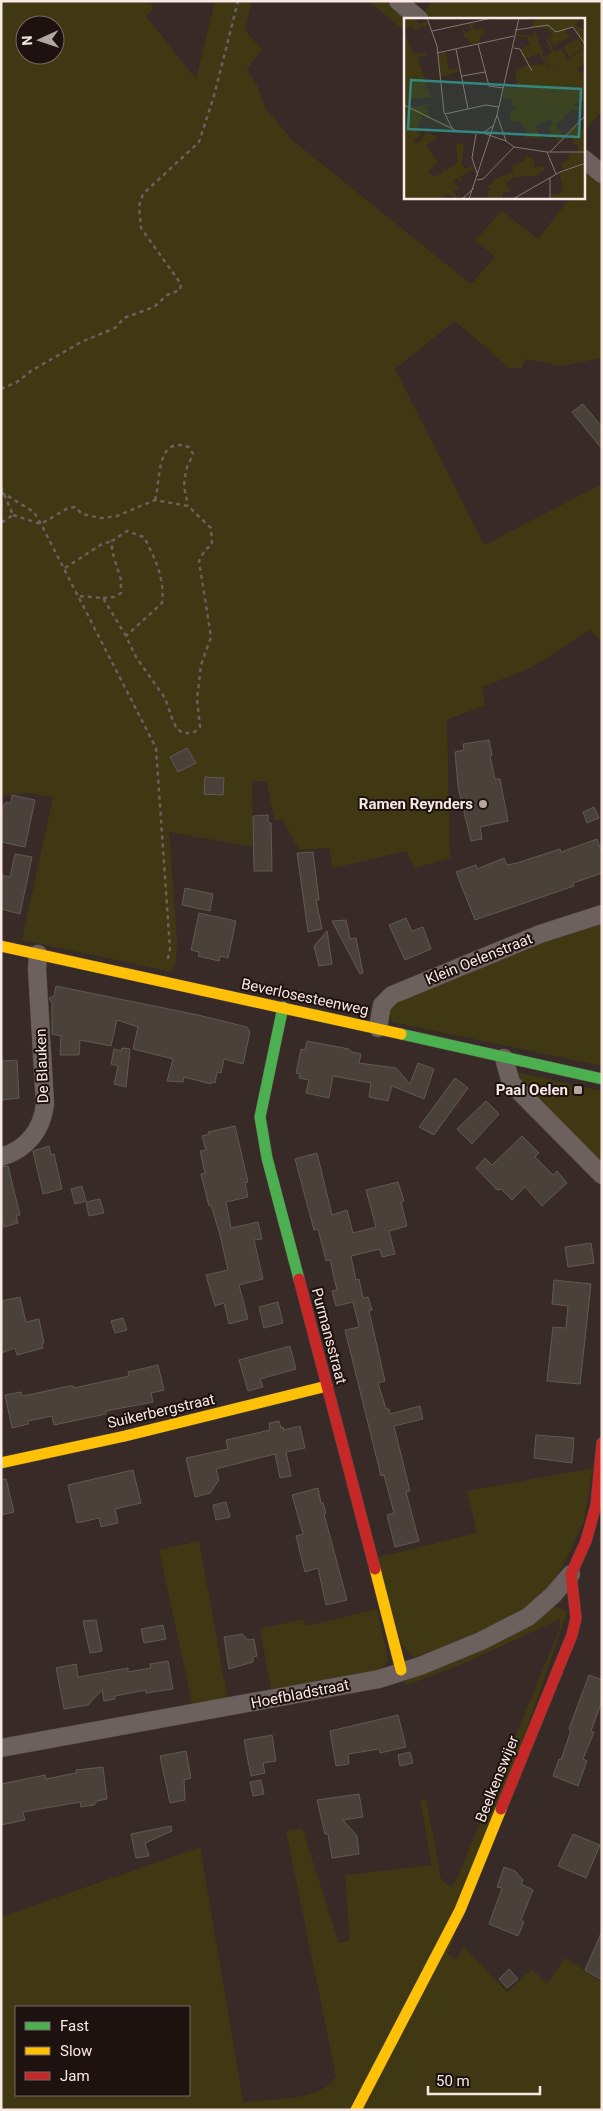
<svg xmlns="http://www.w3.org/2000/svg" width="603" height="2111" font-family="Roboto,sans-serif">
  <rect width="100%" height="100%" fill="#372a27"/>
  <g fill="#3f3813" fill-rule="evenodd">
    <path d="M1,1h147l6,7 -8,8 50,63 19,-78h37l-7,29 17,20 -15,19 10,16 8,22 27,33 179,144 24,-27 -20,-17 27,-29 36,28 32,-41h14v-31l18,15v176l-41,8 -36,-7 -3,9h-13l-54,-47 -60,48 89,176 118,-61v158l-12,-12 -59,38 -49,19 3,18 -38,15 3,138 -35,10 -9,-17 -73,17 -4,-20 -30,2 -16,-30h-9l-7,-39h-15l1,66 -84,-15 8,108 -1,20 -4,12 -150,-32 31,-143 -26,-4 -26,3zM25,25h30v30h-30z"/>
    <path d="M369,1h17l21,18h-1l-1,13z"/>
    <path d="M433,1h169v110l-18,21v-113h-153l-7,-7z"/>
    <path d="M602,923v143l-210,-44 -3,-9 1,-8 133,-59z"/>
    <path d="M517,1072l85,19v72l-87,-84z"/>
    <path d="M593,1468l-9,53 -22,47 -16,23 -31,24 -52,25 -49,17 -13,-13 -26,-86 102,-25 -10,-42z"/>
    <path d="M199,1541l29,160 -35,6 -34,-157z"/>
    <path d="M551,1606l13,3 3,4 -119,341 8,6 8,-13 43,45 25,-23 15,15 18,-26 37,24v128h-601v-193l199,-70 43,255c27,-3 78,-1 93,-25l-50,-246 16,-3 37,115 11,-3 -5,-65 87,-10 -12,-65 6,-1 15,80 5,5 6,2 5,-7 103,-251v-9l-93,43 -62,24 -1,-6zM16,2007h173v88h-173z"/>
    <path d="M377,1609l11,51 -7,9 -7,3 -102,22 -12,-65 44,-10 2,7z"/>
  </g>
  <g fill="#4a413b" stroke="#625954">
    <path d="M583,404l19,23v22l-30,-37z"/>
    <path d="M489,740l3,15 -2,1 5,23h5l8,42 -28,6 2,12 -11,2 -13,-54 -3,-35 9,-2 -1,-6z"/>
    <path d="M187,748l9,15 -18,9 -8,-15z"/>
    <path d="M205,777l19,1 -1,17 -19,-1z"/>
    <path d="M12,795l23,5 -10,47 -24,-5 1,-34 4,-6 5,1z"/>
    <path d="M594,807l5,11 -12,5 -4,-11z"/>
    <path d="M268,815v7l3,1 1,48h-18l-1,-55z"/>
    <path d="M597,839l5,14v20l-29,10 1,3 -99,34 -19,-48 20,-7 1,4 27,-11 3,7 10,-2 43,-14 1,3z"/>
    <path d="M313,852l6,48h-3l6,29 -14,3 -11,-79z"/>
    <path d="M15,854l17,3 -12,57 -19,-5v-34l9,2z"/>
    <path d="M185,888l28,6 -3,17 -28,-6z"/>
    <path d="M199,913l37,8 -8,37 -8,-2 -1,5 -21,-5 1,-4 -8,-2z"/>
    <path d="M406,918l6,13 11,-4 8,22 -26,11 -16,-35z"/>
    <path d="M346,920l4,19 6,-1 7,35 -3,1 -28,-53z"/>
    <path d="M327,931l5,33 -13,2 -5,-20z"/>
    <path d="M56,986l142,29 49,12 3,5 -7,32 -19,-5 -3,14 -4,-1 -2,11 -4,-1v2l-27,-7 -1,5 -16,-1 6,-22 -40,-10 5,-22 -21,-7 -6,26 -31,-6 -1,15h-19l1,-19 -9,-2v-31l-3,-5 5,-2z"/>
    <path d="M307,1041l42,8 3,3 9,2 -2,9 37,5 14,16 8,-21 16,6 -10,30 -32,-13 -4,15 -19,-4 2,-14 -38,-7 -4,22 -23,-5 3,-13 -10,-2 1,-4 -4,-1 5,-24 4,1z"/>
    <path d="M122,1048l8,1 -4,38 -12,-3 4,-18 -7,-2 3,-15 7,2z"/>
    <path d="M17,1060l2,38 -18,2v-39z"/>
    <path d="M455,1078l13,10 -34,47 -15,-8z"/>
    <path d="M486,1101l13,13 -27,30 -15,-15z"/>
    <path d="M235,1126l13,56 -3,1 3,14 -22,5 5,26 27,-6 4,17 -8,1 9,39 -24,6 9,34 -19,5 -5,-21 -9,3 -9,-31 22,-5 -8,-35 -9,-30 -2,1 -8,-32 4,-1 -5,-22 6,-1 -4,-14 7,-2 -1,-2z"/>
    <path d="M522,1136l17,17 -4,4 18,18 4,-4 10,12 -25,23 -17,-19 -13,13 -11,-11 -4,1 -21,-22 9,-10 7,7z"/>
    <path d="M49,1146l2,9 3,-1 8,35 -19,5 -10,-43z"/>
    <path d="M317,1153l15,62 15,-5 6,23 23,-6 -10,-37 32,-8 6,19 -3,1 6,24 -18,5 6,23 -13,3 -2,-8 -29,7 5,24 3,-1 4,19 5,-1 4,13 -3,1 16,70 -7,2 8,26h3l1,5 30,-8 3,13 -29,7 16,65 -4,1 13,49 -24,6 -8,-32 7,-2 -10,-38 -3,1 -36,-146 14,-3 -6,-25 -17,4 -4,-15 5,-1 -7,-30 -4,1 -8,-32 -4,1 -19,-71z"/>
    <path d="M8,1166l12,49h-4l2,8 -14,4 -3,-14v-46z"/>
    <path d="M82,1186l4,15 -11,3 -4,-15z"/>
    <path d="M100,1199l4,14 -15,3 -3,-14z"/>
    <path d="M591,1243l3,20 -26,4 -3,-20z"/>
    <path d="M554,1280l37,4 -11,100 -33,-3 6,-54 13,1 2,-22 -16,-2z"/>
    <path d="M20,1297l6,25 13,-3 5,24h-2l1,5 -26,7 -2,-7 -14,5v-52z"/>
    <path d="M278,1302l5,21 -19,5 -5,-21z"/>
    <path d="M123,1318l4,12 -12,3 -4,-12z"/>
    <path d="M290,1346l6,23 -36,10 3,8 -15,4 -9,-31z"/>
    <path d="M158,1365l6,25 -13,3 2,9 -47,9v3l-52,11 -2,-9 -24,5v3l-16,4 -7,-33 16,-3 1,4 11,-2 36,-8h4l1,2 55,-12 -1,-4z"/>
    <path d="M279,1421l2,7 2,-1 1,3 16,-4 5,22 -19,4 5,24 -11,2 -5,-24 -59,15 3,11 -9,13 -15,4 -9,-39 42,-9 -2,-9 44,-10 -1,-7z"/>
    <path d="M536,1435l38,3 -2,25 -38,-5z"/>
    <path d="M133,1470l8,33 -26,6 3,14 -17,4 -2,-9 -22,5 -9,-38z"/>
    <path d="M1,1479h5l8,33 -13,3z"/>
    <path d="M318,1488l3,15h2l3,10 -2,1 23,86 -21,5 -8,-37 -13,4 -9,-36 7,-2 -11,-39z"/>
    <path d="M226,1502l4,15 -14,3 -3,-15z"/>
    <path d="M96,1620l6,31 -12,2 -7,-32z"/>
    <path d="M163,1625l3,14 -22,4 -3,-14z"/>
    <path d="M242,1634l6,6 6,-1 3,17 -4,1v5l-24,7 -5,-32z"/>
    <path d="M168,1661l5,28 -27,4v-3l-31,6v3l-11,2 -2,-11 -14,15 -24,4 -8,-41 20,-4 2,13 50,-9v4l23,-4 -1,-4z"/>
    <path d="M589,1675l13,5v21l-11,30 3,1 -11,27 4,2 -9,25 -25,-10 6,-17 2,1 10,-30 -2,-1z"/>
    <path d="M398,1715l8,32 -26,6 -1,-4 -31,5 1,10 -13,2 -6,-35z"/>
    <path d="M272,1735l4,26 -13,2 2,10 -14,3 -7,-36z"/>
    <path d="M186,1751l5,27 -7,2 1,20 -15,3 -10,-47z"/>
    <path d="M410,1752l3,11 -13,3 -2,-11z"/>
    <path d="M103,1767l4,32 -10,2 -3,4 -13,2 -1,-5 -57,10 2,8 -24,5v-41l44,-9 1,4 30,-6v-3z"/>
    <path d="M261,1780l3,14 -11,2 -3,-14z"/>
    <path d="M359,1794l4,23 -20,3 14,16 2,18 -27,4 -4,-24h-3l-8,-34z"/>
    <path d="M171,1826l1,5 -27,12 4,13 -13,2 -5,-24z"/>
    <path d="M573,1834l27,11 -14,33 -28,-12z"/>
    <path d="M504,1867l11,4 8,9 -2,4 12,6 -12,30 3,2 -6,14 -29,-12 13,-36 -5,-1z"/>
    <path d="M602,1931v49l-17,-10z"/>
    <path d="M509,1969l9,10 -11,9 -8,-9z"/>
  </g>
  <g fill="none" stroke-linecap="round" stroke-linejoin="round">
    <g stroke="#524643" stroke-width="19">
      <g id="street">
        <path d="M398,1l21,18"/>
        <path d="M584,159l18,15"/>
        <path d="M378,1028l4,-23 10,-10 148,-61 62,-20"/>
        <path d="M504,1058l7,25 91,92"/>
        <path d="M1,1157c26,-8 41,-27 44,-53l-8,-135 1,-15"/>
        <path d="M1,1748l378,-69 41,-13 61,-25 47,-24 25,-22 18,-21"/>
      </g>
    </g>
    <g stroke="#524643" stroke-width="12">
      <g id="fast">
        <path d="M283,1007l-23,110 7,41 32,121"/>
        <path d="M401,1034l201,45"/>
      </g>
    </g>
    <g stroke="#524643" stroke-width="12">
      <g id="slow">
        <path d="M1,946l400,88"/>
        <path d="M1,1463l124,-27 202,-50"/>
        <path d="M375,1569l26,101"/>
        <path d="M356,2110l104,-200 41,-101"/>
      </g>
    </g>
    <g stroke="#524643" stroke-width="12">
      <g id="jam">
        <path d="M299,1279l76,290"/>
        <path d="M501,1809l71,-174 4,-17 -5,-44 15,-33 10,-36 6,-62"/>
      </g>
    </g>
    <g stroke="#6a605e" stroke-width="2.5" stroke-dasharray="4 4" stroke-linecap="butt">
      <path d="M1,389l16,-7 14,-11 50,-29 34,-14 9,-10 30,-11 13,-12 13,-5 1,-6 -40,-56 -2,-22 4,-12 56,-52 15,-46 24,-95"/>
      <path d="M1,487l12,28 -12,8"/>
      <path d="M1,492l33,20 7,12 115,224 14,201 -3,14"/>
      <path d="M155,500c6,-19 0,-65 34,-53l4,7 -7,16 -2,16 4,20"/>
      <path d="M13,515l28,9 27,-16 7,-1 7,7 19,4 16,-2 38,-16 33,6 23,22 1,17 -7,5 -6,11 12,76 -10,28 -4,35 3,27 -7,6h-10l-6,-4 -4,-8 -8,-23 -29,-41 -10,-21 -23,-38 -25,-2"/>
      <path d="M65,568l37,-24 10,-3"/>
      <path d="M103,598l11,-1 7,-4v-13l-9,-29v-10l15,-10 17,6c11,21 21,42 18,66l-36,33"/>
    </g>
    <use href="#street" stroke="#6d615e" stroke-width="18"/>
    <use href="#fast" stroke="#4caf50" stroke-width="11"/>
    <use href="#slow" stroke="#ffc107" stroke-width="11"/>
    <use href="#jam" stroke="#c62828" stroke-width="11"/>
  </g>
  <g fill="#b5a6a1" stroke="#1d120f" stroke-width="2">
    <circle cx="483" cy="804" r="5"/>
    <rect x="573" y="1085" width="10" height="10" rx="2.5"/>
  </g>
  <g text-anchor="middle" stroke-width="4" stroke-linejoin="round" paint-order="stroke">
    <g font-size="15" font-weight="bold" fill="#f9e8e3" stroke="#1d120f" text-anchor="end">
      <text x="473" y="809">Ramen Reynders</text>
      <text x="568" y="1095">Paal Oelen</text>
    </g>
    <g font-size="15" fill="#f9e8e3" stroke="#1d120f">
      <text transform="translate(479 959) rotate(-22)" y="5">Klein Oelenstraat</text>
      <text transform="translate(305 997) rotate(12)" y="5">Beverlosesteenweg</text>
      <text transform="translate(42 1066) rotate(-92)" y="5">De Blauken</text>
      <text transform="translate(329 1336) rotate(75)" y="5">Purmansstraat</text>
      <text transform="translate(161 1411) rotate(-13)" y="5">Suikerbergstraat</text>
      <text transform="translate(300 1694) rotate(-11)" y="5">Hoefbladstraat</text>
      <text transform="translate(497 1779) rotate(-68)" y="5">Beelkenswijer</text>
    </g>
  </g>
  <g transform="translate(404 18)">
    <rect width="181" height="181" fill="#372a27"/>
    <path d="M0,0h12l3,6 9,-3 1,4 -15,5 -2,-4 -7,2zM132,0h49v5l-4,-3 -6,5 10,5v16l-11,-20 -9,4 5,7 -16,9 -5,-7 7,-5 -8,4 6,14 8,-3 5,10 18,-10v14l-8,6 4,4 4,-3v30l-11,4 11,7 -14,-1 -15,15 8,10 19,-19 -24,26 -5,-5 -4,1 -1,-10 4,-4 -3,-5 -15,7 6,12h-17l4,-4 -7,-12 -11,-1v-9l7,-5 -5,-1 1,-7 -11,-1 3,-11 12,2 -1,-17 8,-6 21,-2 -5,-11 -15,6 -4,-10 9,-4 -3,-8 -12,-1 1,-3 17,4 1,-9 10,30 5,10 15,-7 -14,6 -6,-10 8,-4 -6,-14 6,-6 -7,-5 -15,-1zM68,4l2,8 9,-2 2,7 -5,1v7l-7,2 -9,-9 -3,-12 5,9 5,-4 -3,-5zM0,11l9,26 12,-3 1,4 -9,1 14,40 -20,2v8l21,-3 -9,4 5,1 1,7 5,-1 -7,2 21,10 -4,-13 5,12 -2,2 -25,-12 -5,15 4,3 -8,8 5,1 9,-11 10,5 -10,9 11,16 -9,9 5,6 9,-5 -2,-5 5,4 12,-9 -2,-19 8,1 -2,21 4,4 7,-4 1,3 -14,9 3,6 -7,-5 -3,3 6,8 -6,2 4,5 -2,2 -6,-4 -8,5h-37zM174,20l6,10 -15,9 -6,-10zM42,34l3,18 11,-2v3l-20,6 -1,-23zM174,105l4,6 3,-3v26h-7v-7l-6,-1 2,-3 -7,-6zM181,134v11l-22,7 -2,-6 8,-7v-4zM122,137l8,5v7l9,-1 2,3 -9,7 -22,1 -8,6 5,8 -8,1 -1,7 -15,-1 3,-10 -5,-3h7l2,-6 19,-7 -1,-6 12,-5zM181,146v35h-35v-5h10l3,-6 -4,-15z" fill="#3f3813"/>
    <path fill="none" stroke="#857672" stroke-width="1" d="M23,0l10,28 7,66 8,16M111,12l33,-5 8,7M28,13l60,-13M152,14l17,-5 13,19M74,26l11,42 15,2M110,30l6,1 12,22M52,31l12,60M33,35l77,-17M58,58l23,-4M0,87l53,26 26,2 11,-8M41,96l41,-9 13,2M93,97l9,26 8,6M79,115l23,8M72,116l-4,24 6,18M110,129l33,5h39M143,134l9,22M146,134l36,-37M73,162l6,-1 31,-32M58,181l12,-11M65,181l28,-84 22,-97M109,181l47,-27 26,-9M146,181v-21"/>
    <path fill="#328780" fill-opacity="0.15" stroke="#328780" stroke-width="2.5" d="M7,62l170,9 -2,48 -171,-8z"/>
    <rect width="181" height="181" fill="none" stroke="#f9e8e3" stroke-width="2.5"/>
  </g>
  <rect width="603" height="2111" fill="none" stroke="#f9e8e3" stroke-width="5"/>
  <rect x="15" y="2006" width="175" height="90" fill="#1d120f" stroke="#756864"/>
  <rect x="25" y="2022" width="25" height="8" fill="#4caf50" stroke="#756864"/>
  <text x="60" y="2031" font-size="15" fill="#f9e8e3">Fast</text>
  <rect x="25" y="2047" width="25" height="8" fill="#ffc107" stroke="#756864"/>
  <text x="60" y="2056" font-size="15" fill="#f9e8e3">Slow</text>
  <rect x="25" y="2072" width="25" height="8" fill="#c62828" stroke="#756864"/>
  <text x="60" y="2081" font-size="15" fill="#f9e8e3">Jam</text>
  <g transform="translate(40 40) rotate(267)"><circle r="24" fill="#1d120f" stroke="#756864"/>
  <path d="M0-4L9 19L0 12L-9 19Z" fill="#b5a6a1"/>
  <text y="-8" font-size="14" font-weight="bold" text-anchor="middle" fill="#f9e8e3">N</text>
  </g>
  <path d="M428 2086v8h112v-8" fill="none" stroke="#f9e8e3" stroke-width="2.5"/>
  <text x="436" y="2086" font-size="15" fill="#f9e8e3" stroke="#1d120f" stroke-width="4" paint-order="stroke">50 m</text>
</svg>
